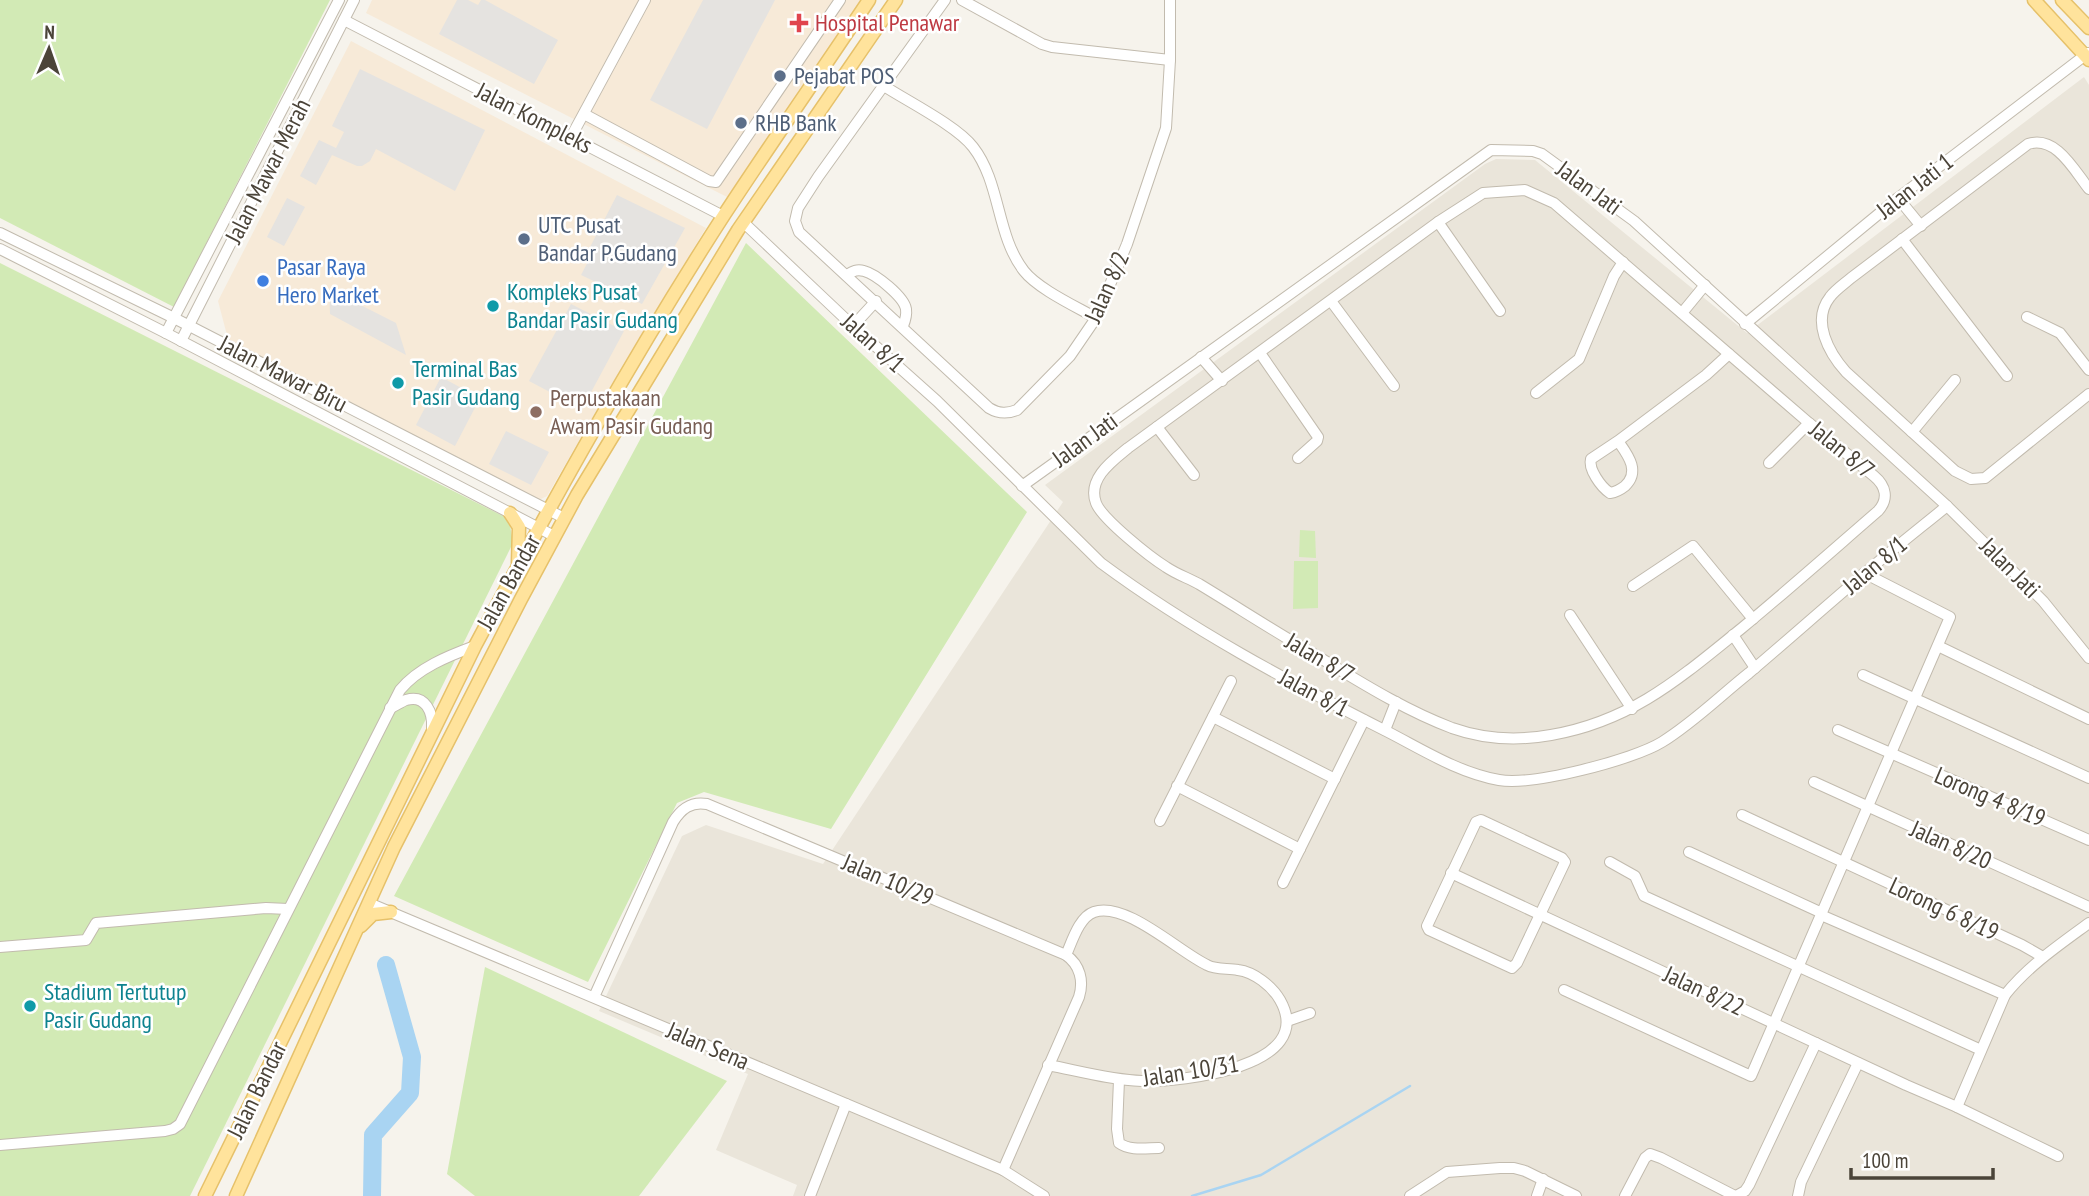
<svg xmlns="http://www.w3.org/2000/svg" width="2089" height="1196" font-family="'PT Sans Narrow',sans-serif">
  <rect width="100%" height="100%" fill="#f6f3ec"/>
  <path fill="#eae5da" d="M2084,77l5,8v1111h-1296l4,-11 -81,-35 32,-76 -149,-63 83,-175 24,-11 117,39 240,-362 -18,-17 440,-321 11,-5 39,1 212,173z"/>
  <g fill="#f7ead8">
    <path d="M372,0h489l-33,54 -101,143 -361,-184z"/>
    <path d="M351,41l355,187 -85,140 -74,128 -6,3 -8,1 -305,-161 -10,-38z"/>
  </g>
  <g fill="#d2eab5">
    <path d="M0,0h330l-156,307 -174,-89z"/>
    <path d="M746,243l281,269 -196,317 -127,-37 -27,11 -89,179 -194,-86z"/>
    <path d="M0,263l509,256 4,24 -323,653h-190z"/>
    <path d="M1300,530l15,1 1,27 -17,-1z"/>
    <path d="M1294,561h24v47l-25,1z"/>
    <path d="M485,967l242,114 -88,115h-164l-28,-22z"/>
  </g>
  <g fill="#e5e3e0">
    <path d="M457,0h11l10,5 3,-5h4l73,40 -24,44 -95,-50z"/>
    <path d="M703,0h72l-68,129 -57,-29z"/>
    <path d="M360,69l125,61 -30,61 -79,-42 -6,12 -8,5h-5l-25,-11 -16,30 -16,-9 19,-36 17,8 8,-16 -12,-6z"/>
    <path d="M617,195l68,33 -43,76 -61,-29 11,-21 -4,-3z"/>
    <path d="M287,198l18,9 -21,39 -17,-9z"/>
    <path d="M329,289l67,34 10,32 -76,-41z"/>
    <path d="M571,304l53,27 -42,78 -53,-28z"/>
    <path d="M441,377l39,21 -25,48 -39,-21z"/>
    <path d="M506,431l43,21 -18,33 -42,-21z"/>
  </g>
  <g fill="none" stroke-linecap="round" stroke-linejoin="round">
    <path stroke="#a9d4f2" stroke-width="2.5" d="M1192,1196l69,-21 149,-89"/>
    <path stroke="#a9d4f2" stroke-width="18" d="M372,1196l1,-61 37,-42 2,-36 -26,-92"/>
    <g stroke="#c2bbae" stroke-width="12">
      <g id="minor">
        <path d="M945,0l-127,177 -20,31 -3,13 4,11 190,176c10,6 18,6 28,2l53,-54 26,-38 31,-74 39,-116 4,-68v-60"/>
        <path d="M962,0l80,44 10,3 118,13"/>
        <path d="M344,20l379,196"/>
        <path d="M884,86c23,15 73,40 89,61 28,36 23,88 51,124 14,18 53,36 72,47"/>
        <path d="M584,114l125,67 7,1 124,-182"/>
        <path d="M571,137l74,-137"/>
        <path d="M2089,189c-15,-19 -33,-54 -61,-45l-177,134c-7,6 -16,12 -21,19 -19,24 -1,56 16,75l109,99 16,8 14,-1 104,-84"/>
        <path d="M1525,190l29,13 255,220 65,53c12,10 15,23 4,35 -45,39 -90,79 -136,117 -62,50 -110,93 -191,107 -34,6 -68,4 -99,-7 -50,-19 -95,-48 -140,-75 -38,-22 -75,-46 -113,-69 -11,-6 -23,-10 -33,-17 -16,-10 -64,-48 -70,-64 -9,-24 16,-42 32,-55l310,-226 45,-29z"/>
        <path d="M1898,198l23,28"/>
        <path d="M743,222l110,104 84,75 164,162c89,66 188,119 287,169 35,18 71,41 111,48 33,6 134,-20 163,-38 31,-19 58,-46 87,-69 39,-33 77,-67 116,-100 27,-23 55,-45 82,-67"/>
        <path d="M1438,222l62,89"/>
        <path d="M0,233l174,85 390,200"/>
        <path d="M1902,239l105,137"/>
        <path d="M0,249l166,84 388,203"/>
        <path d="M847,275c6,-4 10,-6 17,-4 12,3 40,26 42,38 1,7 -1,12 -3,17"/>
        <path d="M1331,301l63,85"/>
        <path d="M1682,313l23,-28"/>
        <path d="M2027,317l33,16 29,37"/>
        <path d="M1745,324l153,-126 190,-145"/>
        <path d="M853,326l23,-25"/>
        <path d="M166,333l173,-333"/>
        <path d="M181,341l173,-341"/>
        <path d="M1260,353l58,84 -1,4 -19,17"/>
        <path d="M1201,357l21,24"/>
        <path d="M1536,393l43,-34 35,-83 9,-14"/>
        <path d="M1157,427l37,48"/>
        <path d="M1912,432l43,-52"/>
        <path d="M1618,441c9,13 23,30 7,45 -5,4 -9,6 -15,7 -9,-6 -22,-24 -19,-34l27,-18 88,-66 23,-21"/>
        <path d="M1769,463l40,-40"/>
        <path d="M1022,486l469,-336 42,1 9,3 92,67 313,285 96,95 46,57"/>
        <path d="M1633,586l60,-40 60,73"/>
        <path d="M1570,615l62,94"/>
        <path d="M1733,635l22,33"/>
        <path d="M1938,646l151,73"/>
        <path d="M1863,675l226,103"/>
        <path d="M390,708c5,-2 11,-6 16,-8 20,-6 27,13 26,28"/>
        <path d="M1213,717l122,62"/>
        <path d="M1385,730l11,-28"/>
        <path d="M1838,730l251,110"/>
        <path d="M1814,782l275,125"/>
        <path d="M1177,786l123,63"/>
        <path d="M1742,815l280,130 21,12"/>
        <path d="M1481,820l81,38 3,4 -48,101 -5,5 -83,-38 -2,-4 49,-104z"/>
        <path d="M1160,821l71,-140"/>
        <path d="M1689,852l133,61"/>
        <path d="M1610,862l25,14 9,20 337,154"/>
        <path d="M1451,873l455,212 51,22 101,49"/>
        <path d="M1283,883l81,-163"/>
        <path d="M369,903l634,267 41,26"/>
        <path d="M1821,915l184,80"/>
        <path d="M0,947l86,-7 10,-17 170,-15 22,1"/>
        <path d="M1564,990l187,86 199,-459 -86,-44"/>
        <path d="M594,997l79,-175c8,-13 18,-21 34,-18l359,151c14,10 18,26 13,42l-76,173"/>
        <path d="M1287,1021l23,-8"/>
        <path d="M1048,1065c31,6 63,15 94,16 40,1 176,-14 138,-81 -8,-14 -26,-28 -42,-30 -10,-2 -22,0 -31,-5 -28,-13 -81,-64 -113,-53 -15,5 -22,30 -28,43"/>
        <path d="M1119,1080l-2,49 2,14c11,8 27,5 40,5"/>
        <path d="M1957,1107l48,-112c23,-29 54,-50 84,-72"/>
        <path d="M0,1145l165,-14 8,-2 7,-5 220,-434c18,-22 48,-34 75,-44"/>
        <path d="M810,1196l36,-92"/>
        <path d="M1410,1196l37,-24 53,-4h14l11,3 51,25"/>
        <path d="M1537,1196l6,-17"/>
        <path d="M1625,1196l20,-38 5,-4 11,4 74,38"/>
        <path d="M1736,1196l9,-5 4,-6 67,-142"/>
        <path d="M1798,1196l3,-14 57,-119"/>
      </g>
    </g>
    <g stroke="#e6c16a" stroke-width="15">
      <g id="major">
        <path d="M2034,0l55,60"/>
        <path d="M2062,0l27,28"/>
        <path d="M510,513l9,14 -1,36"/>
        <path d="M361,926l12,-12 18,-2"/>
        <path d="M205,1196l270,-550c78,-146 159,-292 249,-431 47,-72 97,-143 145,-215"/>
        <path d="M236,1196l158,-349 127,-248 56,-104 161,-265 158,-230"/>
      </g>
    </g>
    <use href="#minor" stroke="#fff" stroke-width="10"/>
    <use href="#major" stroke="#ffe39c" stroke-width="12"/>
  </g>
  <path fill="#e0444e" stroke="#fff" stroke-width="2.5" d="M795.5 12.5h7v7h7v7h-7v7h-7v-7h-7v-7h7z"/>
  <g fill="#5c6f8a" stroke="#fff" stroke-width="2.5">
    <circle cx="780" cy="76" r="7"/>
    <circle cx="741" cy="123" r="7"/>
    <circle cx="524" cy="239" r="7"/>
  </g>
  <circle fill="#3f7fe0" stroke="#fff" stroke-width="2.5" cx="263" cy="281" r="7"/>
  <g fill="#0f9aa8" stroke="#fff" stroke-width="2.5">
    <circle cx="493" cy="306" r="7"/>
    <circle cx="398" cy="383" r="7"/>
    <circle cx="30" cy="1006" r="7"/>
  </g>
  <circle fill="#8d6e63" stroke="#fff" stroke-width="2.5" cx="536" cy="412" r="7"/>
  <g text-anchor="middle" stroke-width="5" stroke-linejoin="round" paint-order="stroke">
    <g font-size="24" fill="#be3a42" stroke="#fff" text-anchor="start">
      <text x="815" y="31">Hospital Penawar</text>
    </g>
    <g font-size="24" fill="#4e5e75" stroke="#fff" text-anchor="start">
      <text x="794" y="84">Pejabat POS</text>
      <text x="755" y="131">RHB Bank</text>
      <text x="538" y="233">UTC Pusat<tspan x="538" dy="28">Bandar P.Gudang</tspan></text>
    </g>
    <g font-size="24" fill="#4b4439" stroke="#fff">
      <text transform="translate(534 118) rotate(27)" y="8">Jalan Kompleks</text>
      <text transform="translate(268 171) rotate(-63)" y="8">Jalan Mawar Merah</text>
      <text transform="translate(1915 186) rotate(-38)" y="8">Jalan Jati 1</text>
      <text transform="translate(1589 188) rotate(36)" y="8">Jalan Jati</text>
      <text transform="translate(1107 287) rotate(-66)" y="8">Jalan 8/2</text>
      <text transform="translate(873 343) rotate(42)" y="8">Jalan 8/1</text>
      <text transform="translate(283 374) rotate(27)" y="8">Jalan Mawar Biru</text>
      <text transform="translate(1085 440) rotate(-36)" y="8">Jalan Jati</text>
      <text transform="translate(1842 450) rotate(39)" y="8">Jalan 8/7</text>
      <text transform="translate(1875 565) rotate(-40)" y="8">Jalan 8/1</text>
      <text transform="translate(2010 568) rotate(45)" y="8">Jalan Jati</text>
      <text transform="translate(509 582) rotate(-61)" y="8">Jalan Bandar</text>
      <text transform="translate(1320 658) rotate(30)" y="8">Jalan 8/7</text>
      <text transform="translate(1314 693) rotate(28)" y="8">Jalan 8/1</text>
      <text transform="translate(1990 797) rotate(23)" y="8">Lorong 4 8/19</text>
      <text transform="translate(1951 845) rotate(24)" y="8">Jalan 8/20</text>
      <text transform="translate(888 880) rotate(23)" y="8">Jalan 10/29</text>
      <text transform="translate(1944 909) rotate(25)" y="8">Lorong 6 8/19</text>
      <text transform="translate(1704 991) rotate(25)" y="8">Jalan 8/22</text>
      <text transform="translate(708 1046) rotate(23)" y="8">Jalan Sena</text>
      <text transform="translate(1191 1071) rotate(-9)" y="8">Jalan 10/31</text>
      <text transform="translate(257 1090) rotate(-64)" y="8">Jalan Bandar</text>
    </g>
    <g font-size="24" fill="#366cbe" stroke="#fff" text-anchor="start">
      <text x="277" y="275">Pasar Raya<tspan x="277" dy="28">Hero Market</tspan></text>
    </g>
    <g font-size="24" fill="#0d838f" stroke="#fff" text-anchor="start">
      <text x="507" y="300">Kompleks Pusat<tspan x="507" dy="28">Bandar Pasir Gudang</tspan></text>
      <text x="412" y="377">Terminal Bas<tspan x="412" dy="28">Pasir Gudang</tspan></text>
      <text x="44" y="1000">Stadium Tertutup<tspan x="44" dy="28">Pasir Gudang</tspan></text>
    </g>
    <g font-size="24" fill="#785e54" stroke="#fff" text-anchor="start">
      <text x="550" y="406">Perpustakaan<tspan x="550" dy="28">Awam Pasir Gudang</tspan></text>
    </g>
  </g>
  <g transform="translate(49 49) rotate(2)" stroke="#ffffff" stroke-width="5" paint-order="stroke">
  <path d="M0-5L12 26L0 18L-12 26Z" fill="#4b4439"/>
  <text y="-10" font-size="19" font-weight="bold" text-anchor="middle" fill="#4b4439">N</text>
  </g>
  <path d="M1851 1168v10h142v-10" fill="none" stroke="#4b4439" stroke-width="3.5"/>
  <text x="1862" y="1168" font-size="21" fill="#4b4439" stroke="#ffffff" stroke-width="5" paint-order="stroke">100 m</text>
</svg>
